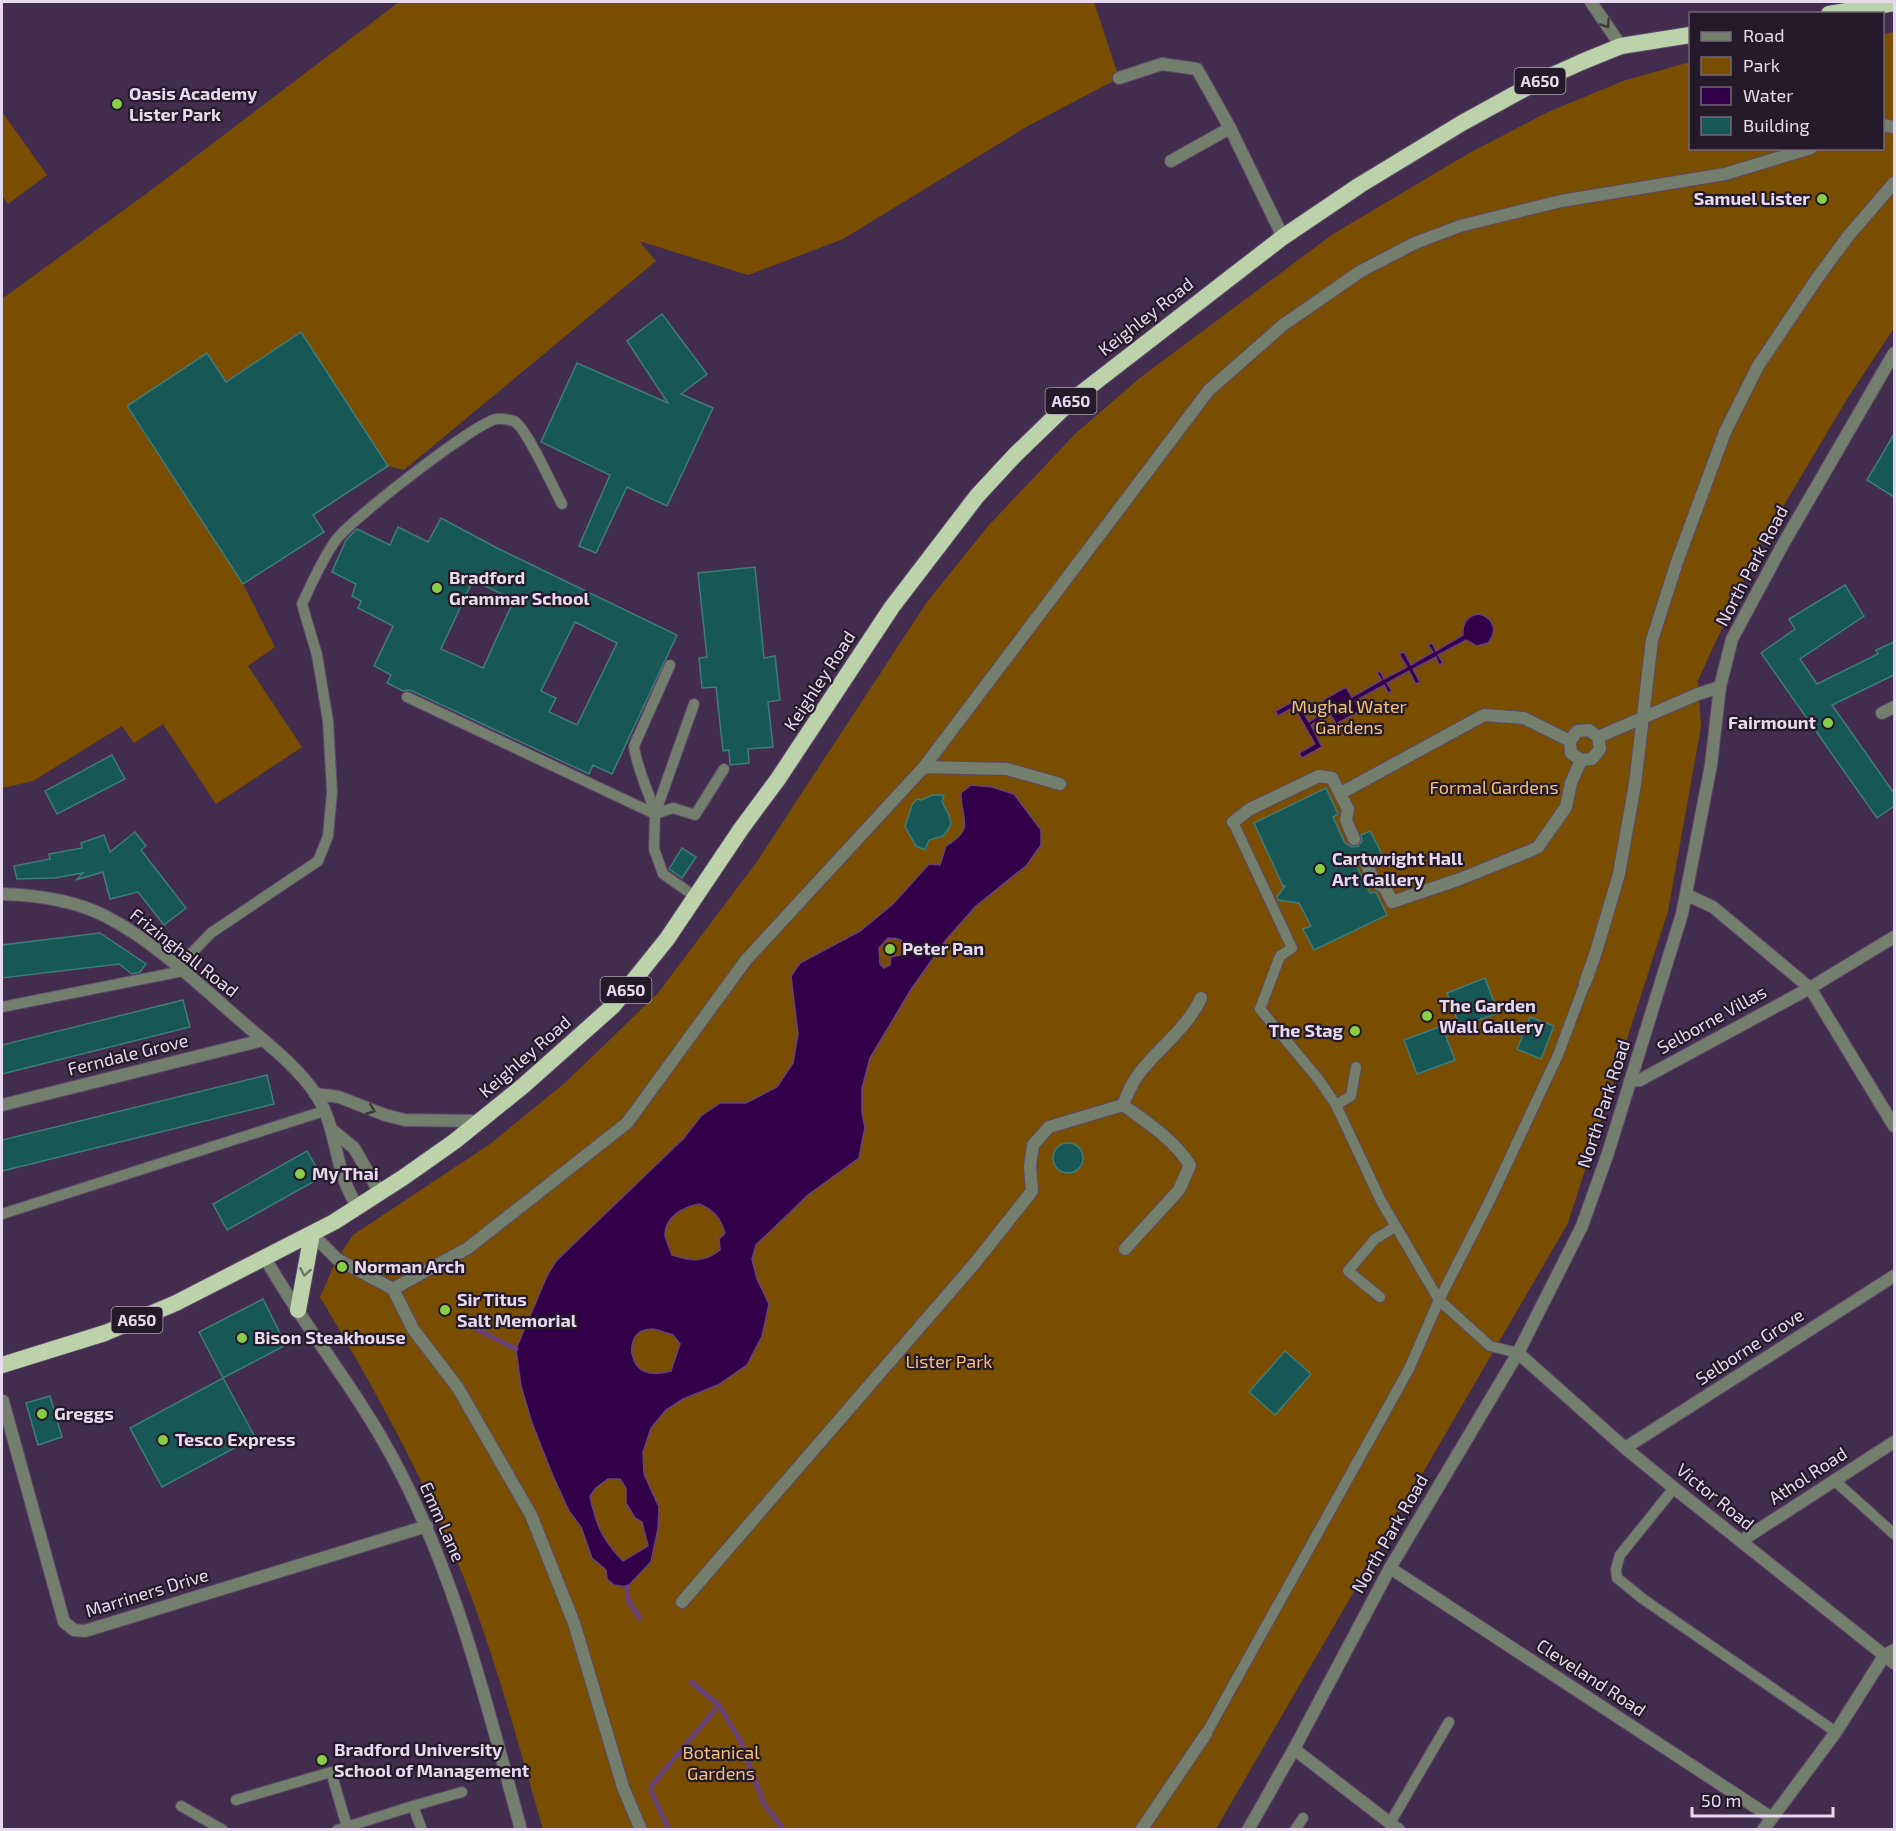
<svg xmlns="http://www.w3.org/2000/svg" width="1896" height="1831" font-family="'Exo 2',sans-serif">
  <rect width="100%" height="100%" fill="#422d4f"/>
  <g fill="#7a4e00">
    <path d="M399,2h695l25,76 -93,49 -183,112 -95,36 -109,-34 17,20 -252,209 -16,-4 -87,-133 -75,48 -19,-27 -80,53 116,177 32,63 -27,19 54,81 -86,57 -53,-80 -29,19 -12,-17 -89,55 -31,7v-489l152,-111z"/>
    <path d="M1894,32v296l-47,71 -85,143 -64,138 3,47 -33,184 -100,312 -352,606h-673c-27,-92 -51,-185 -88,-273 -38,-91 -85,-175 -135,-259l17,-38 16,-24 137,-91 76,-62 92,-89 98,-130 171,-261 62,-77 87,-92 65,-56 192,-143 138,-82 77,-40 75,-31 67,-19v86h192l1,-114z"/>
    <path d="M2,112l45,63 -39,29 -6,-9z"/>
  </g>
  <g fill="#320048" stroke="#68417a" stroke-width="1.5" fill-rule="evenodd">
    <path d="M1479,614c15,4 19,17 9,29l-11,3 -11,-6 -28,15 5,8 -4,2 -3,-8 -23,12 7,13 -4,2 -7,-13 -22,12 5,8 -4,2 -4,-8 -29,16 5,10 -24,13 -6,-10 -19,11 11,22 -20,11 -3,-5 16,-9 -21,-37 -16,9 -3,-5 21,-11 13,22 19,-12 -5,-10 23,-13 6,10 30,-17 -5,-7 3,-2 4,8 23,-12 -8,-13 5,-2 7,13 22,-13 -5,-7 4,-2 4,8 27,-16c-1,-11 4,-20 16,-21z"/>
    <path d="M971,785l21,2 22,7 27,36v15l-14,20 -52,42 -29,33 -34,48 -42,70 -8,30v25l3,14 -6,31 -51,37 -52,50 -4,14 5,20 12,25 -7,32 -15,29 -29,20 -35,14 -17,11 -15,18 -8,24 1,22 15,33 -1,22 -7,33 -24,25 -13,-2 -7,-6 -1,-9 -14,-12 -11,-31 -12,-16 -16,-35 -21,-53 -11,-37 -5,-37 31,-73 9,-15 128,-123 17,-22 19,-13h26l31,-16 16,-24 5,-29 -7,-58 9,-13 60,-32 33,-27 36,-40 11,1 6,-19c30,-18 15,-25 15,-53zM888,938c10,0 15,1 20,11l-3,5 -14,3 -1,8 -6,3 -4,-4 -1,-16zM699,1204c15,6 21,13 26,29l-6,6 1,11c-16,13 -29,11 -48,5 -2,-6 -6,-14 -7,-20 0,-19 19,-28 34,-31zM654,1329l19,6 7,9 -9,27c-8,2 -17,4 -25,1 -15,-5 -20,-30 -6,-40 4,-2 9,-3 14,-3zM608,1479h12l6,9v15l9,15 7,4 6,24 -25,15c-21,-22 -27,-36 -33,-65l6,-8z"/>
  </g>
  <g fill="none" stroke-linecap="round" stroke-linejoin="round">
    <g stroke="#68417a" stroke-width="5">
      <path d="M469,1325l47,24"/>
      <path d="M627,1587l1,13 12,18"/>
      <path d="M691,1682l28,23 21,35 24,64 20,26"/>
      <path d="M669,1830l-18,-39 1,-6 67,-80"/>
    </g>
  </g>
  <g fill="#175856" stroke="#3f7b79" stroke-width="1.5" fill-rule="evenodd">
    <path d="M662,314l45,60 -26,20 32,14 -46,98 -40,-19 -31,66 -17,-7 31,-71 -69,-33 36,-79 91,40 -41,-62z"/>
    <path d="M301,332l87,134 -75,49 11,17 -81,52 -116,-178 80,-53 19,29z"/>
    <path d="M1894,434v63l-27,-17z"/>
    <path d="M441,518l56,30 180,87 -65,139 -19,-9 -4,9 -179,-84 -7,1 -16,-8 4,-8 -17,-9 19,-40 -35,-18 3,-7 -9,-5 4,-12 -24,-12 14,-32 11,-11 33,16 8,-18 30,15zM473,580l41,20 -31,68 -42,-19zM575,622l42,21 -40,82 -28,-13 7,-14 -15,-7z"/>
    <path d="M755,567l9,91 11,-2 5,44 -12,2 5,45 -25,2 1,14 -19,2 -1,-15 -6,1 -7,-64 -14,1 -3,-30 8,-1 -9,-84z"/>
    <path d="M1845,585l19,31 -64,43 17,25 61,-30 -2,-4 18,-8v33l-62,30 62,88v13l-17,12 -116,-165 34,-24 -6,-10z"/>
    <path d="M112,755l13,24 -68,35 -12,-23z"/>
    <path d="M1326,788l12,26 -5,3 12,26 7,4 6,-1 4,-5 -1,-6 9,-4 7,13 5,11 -9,4 -6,-4 -5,1 -3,3 -2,8 13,26 6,-1 11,23 -73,35 -11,-21 8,-3 -12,-23 -21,-3 -1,-3 8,-11h-2l-29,-63z"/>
    <path d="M933,795h11l-2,7 7,13 2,9 -3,6 -5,6 -14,4 -4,10 -9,-4 -11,-19 7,-22 5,-6 4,1z"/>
    <path d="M135,832l11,14 -5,4 45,58 -22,17 -26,-33 -28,7 -7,-27 -27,8 7,-7 -28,5 -38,1 -3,-13 36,-7 -1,-5 33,-6 -1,-5 23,-8 6,17z"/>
    <path d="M682,848l14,9 -14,21 -13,-9z"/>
    <path d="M100,933l46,31 -6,8 -8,2 -13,-10 -117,14v-33z"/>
    <path d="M1485,978l13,35 -38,14 -13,-34z"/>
    <path d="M183,1000l7,27 -188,47v-29z"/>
    <path d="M1530,1017l24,9 -13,33 -24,-10z"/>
    <path d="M1442,1026l13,34 -38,14 -13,-34z"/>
    <path d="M267,1075l7,29 -272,67v-31z"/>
    <circle cx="1068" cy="1158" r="15"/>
    <path d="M307,1151l15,26 -95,53 -14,-26z"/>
    <path d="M263,1299l23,46 -63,33 -24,-46z"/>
    <path d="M1285,1351l26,23 -36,41 -26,-23z"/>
    <path d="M223,1378l32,59 -93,50 -32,-59z"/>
    <path d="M50,1396l12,41 -24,8 -12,-42z"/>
  </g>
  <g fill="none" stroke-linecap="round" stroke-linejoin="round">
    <g stroke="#5c4969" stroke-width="12">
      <g id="service">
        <path d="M407,697l248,117 -1,35 9,25 33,23"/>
        <path d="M655,814c-6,-23 -18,-44 -21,-68l36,-81"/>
        <path d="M655,814l39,-110"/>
        <path d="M655,814l18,-6 22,7 29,-46"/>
        <path d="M1233,822l59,126 -12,8 -20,53 59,71 17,25 45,96 58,99 51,46 28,7"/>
        <path d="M178,967l33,-34 107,-72 10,-25 4,-44 -4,-71 -11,-66 -15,-51c10,-21 20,-45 34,-64 14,-20 138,-116 160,-121 4,-1 14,1 18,2 13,7 39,67 48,83"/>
        <path d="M2,1007l181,-36"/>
        <path d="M1336,1105l15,-9 5,-29"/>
        <path d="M2,1214l322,-103"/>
        <path d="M1380,1297l-32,-26 27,-32 20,-12"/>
        <path d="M1834,1480l60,54"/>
        <path d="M1674,1488l-54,67 -4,14 1,9 26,21 193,133"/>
        <path d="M1206,1734l203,-365 30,-69 52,-102 67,-143 27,-72"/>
        <path d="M236,1800l95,-28 16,55"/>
        <path d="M181,1806l42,24"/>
        <path d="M413,1806l49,-14"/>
        <path d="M1390,1823l59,-101"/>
        <path d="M337,1830l76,-24 9,24"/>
        <path d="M1295,1830l8,-12"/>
      </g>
    </g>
    <g stroke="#5c4969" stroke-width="14">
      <g id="pedestrian">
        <path d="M1882,125l12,2"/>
        <path d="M1598,737l-9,-7 -12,1 -7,10 1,12 10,7 11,-1 8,-10 -2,-12 100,-43 22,-7"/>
        <path d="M924,767l285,-377 74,-65 78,-54 54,-28 45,-17 101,-25 164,-27 86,-26"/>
        <path d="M1341,793l143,-78 40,3 46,23"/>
        <path d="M1233,822l17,-13 69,-33 13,2 16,31 -2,11 8,19"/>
        <path d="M1366,863l8,18 11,7 7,14 68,-23 72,-29 6,-3 28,-40 5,-24 10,-23"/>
        <path d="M1585,983l11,-31 23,-78 16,-90 17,-144 25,-78 48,-130 33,-66 60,-89 31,-42 45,-52"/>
        <path d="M1123,1105c25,18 50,34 67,60l-11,25 -54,59"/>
        <path d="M312,1234l25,25 56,30 75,-41 159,-125 119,-163 178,-193 83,2 53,15"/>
        <path d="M393,1289l20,40 45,59 73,127 43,108 49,164 18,43"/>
        <path d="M682,1602l293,-339 57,-72 -2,-25 3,-21 16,-18 74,-22c4,-11 8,-20 15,-30 19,-26 49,-46 63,-77"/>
        <path d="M1141,1830l65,-96"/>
      </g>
    </g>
    <g stroke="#5c4969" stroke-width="14">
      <g id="minor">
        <path d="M1591,2l30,44"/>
        <path d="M1119,78l43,-14 35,5 33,59 53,109"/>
        <path d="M1171,161l59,-33"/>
        <path d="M1882,713l12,-6"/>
        <path d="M1687,895l26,12 97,81 84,138"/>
        <path d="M1630,1081l10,-1 170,-92 84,-51"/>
        <path d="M2,1105l261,-65"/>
        <path d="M1518,1353l107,95 49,40 220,175"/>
        <path d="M3,1401l61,221 10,8 11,1 342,-105"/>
        <path d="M1625,1448l269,-172"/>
        <path d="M1741,1541l153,-99"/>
        <path d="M1390,1568l382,250"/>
        <path d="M1294,1749l105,81"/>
        <path d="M1248,1830l46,-81 96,-181 128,-215 64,-127 26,-73 74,-239 29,-149 9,-78 12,-48 50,-93 112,-193"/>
        <path d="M1763,1830l73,-98 48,-76 10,-6"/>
      </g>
    </g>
    <g stroke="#5c4969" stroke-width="14">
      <g id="tertiary">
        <path d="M2,894c35,1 73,6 105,23 50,26 91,67 133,103 26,23 55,44 75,73 18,26 19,57 29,86 3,10 9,19 13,29"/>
        <path d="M315,1094l24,3 46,18 20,5 74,1"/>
        <path d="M332,1130l22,18 26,45"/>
        <path d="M265,1258c38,67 88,127 125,195 65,118 96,248 131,377"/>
      </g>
    </g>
    <g stroke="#5c4969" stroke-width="18">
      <g id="trunk">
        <path d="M1829,14l65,-11"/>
        <path d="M298,1310l14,-76"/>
        <path d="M2,1365l103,-32 71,-30 158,-81 70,-45 51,-36 68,-55 90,-80 54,-67 74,-110 37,-50 114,-172 85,-111 39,-42 55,-53 212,-164 77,-52 102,-62 73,-40 49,-22 37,-15 69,-11"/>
      </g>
    </g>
    <use href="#service" stroke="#747e6d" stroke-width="10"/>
    <use href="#pedestrian" stroke="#747e6d" stroke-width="12"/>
    <use href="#minor" stroke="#747e6d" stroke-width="12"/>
    <use href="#tertiary" stroke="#747e6d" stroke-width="12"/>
    <use href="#trunk" stroke="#bcd2ab" stroke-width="16"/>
  </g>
  <defs><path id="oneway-chevron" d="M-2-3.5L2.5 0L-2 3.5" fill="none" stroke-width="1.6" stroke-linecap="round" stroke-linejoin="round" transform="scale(1.5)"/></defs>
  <g stroke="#3c383e">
    <use href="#oneway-chevron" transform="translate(1606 24) rotate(56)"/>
    <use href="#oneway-chevron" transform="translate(371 1110) rotate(22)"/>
  </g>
  <use stroke="#70766a" href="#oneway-chevron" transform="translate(305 1272) rotate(100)"/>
  <g fill="#8ace47" stroke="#241a2a" stroke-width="2">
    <circle cx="117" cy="104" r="6"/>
    <circle cx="1822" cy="199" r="6"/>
    <circle cx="437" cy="588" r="6"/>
    <circle cx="1828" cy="723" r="6"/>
    <circle cx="1320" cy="869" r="6"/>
    <circle cx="890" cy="949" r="6"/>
    <circle cx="1427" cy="1016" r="6"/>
    <circle cx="1355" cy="1031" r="6"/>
    <circle cx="300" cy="1174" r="6"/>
    <circle cx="342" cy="1267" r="6"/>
    <circle cx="445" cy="1310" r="6"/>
    <circle cx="242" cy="1338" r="6"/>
    <circle cx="42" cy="1414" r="6"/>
    <circle cx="163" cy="1440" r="6"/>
    <circle cx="322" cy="1760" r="6"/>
  </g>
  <g text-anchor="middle" stroke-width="4.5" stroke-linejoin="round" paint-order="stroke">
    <g fill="#241a2a" stroke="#aca0b4" stroke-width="1.5">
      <rect x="1514.5" y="68" width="51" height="26" rx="4.5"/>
      <rect x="1045.5" y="388" width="51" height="26" rx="4.5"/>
      <rect x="600.5" y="977" width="51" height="26" rx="4.5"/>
      <rect x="111.5" y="1307" width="51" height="26" rx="4.5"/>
    </g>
    <g font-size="16" font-weight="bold" fill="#e7daef">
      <text x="1540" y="87">A650</text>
      <text x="1071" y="407">A650</text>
      <text x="626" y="996">A650</text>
      <text x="137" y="1326">A650</text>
    </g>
    <g font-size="18" font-weight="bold" fill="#e7daef" stroke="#241a2a" text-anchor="start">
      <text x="129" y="100">Oasis Academy<tspan x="129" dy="21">Lister Park</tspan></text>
      <text x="1810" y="205" text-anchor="end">Samuel Lister</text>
      <text x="449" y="584">Bradford<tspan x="449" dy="21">Grammar School</tspan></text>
      <text x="1816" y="729" text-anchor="end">Fairmount</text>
      <text x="1332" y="865">Cartwright Hall<tspan x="1332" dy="21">Art Gallery</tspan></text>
      <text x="902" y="955">Peter Pan</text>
      <text x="1439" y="1012">The Garden<tspan x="1439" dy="21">Wall Gallery</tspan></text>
      <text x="1343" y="1037" text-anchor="end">The Stag</text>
      <text x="312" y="1180">My Thai</text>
      <text x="354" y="1273">Norman Arch</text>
      <text x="457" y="1306">Sir Titus<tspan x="457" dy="21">Salt Memorial</tspan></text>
      <text x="254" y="1344">Bison Steakhouse</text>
      <text x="54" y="1420">Greggs</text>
      <text x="175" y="1446">Tesco Express</text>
      <text x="334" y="1756">Bradford University<tspan x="334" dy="21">School of Management</tspan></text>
    </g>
    <g font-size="18" fill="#e7daef" stroke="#241a2a">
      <text transform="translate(1146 317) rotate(-38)" y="6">Keighley Road</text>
      <text transform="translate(1752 566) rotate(-62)" y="6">North Park Road</text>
      <text transform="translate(820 681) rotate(-57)" y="6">Keighley Road</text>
      <text transform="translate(184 953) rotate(38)" y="6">Frizinghall Road</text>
      <text transform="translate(1712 1020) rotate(-29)" y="6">Selborne Villas</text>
      <text transform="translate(128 1055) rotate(-14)" y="6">Ferndale Grove</text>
      <text transform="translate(525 1057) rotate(-41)" y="6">Keighley Road</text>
      <text transform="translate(1604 1104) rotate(-72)" y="6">North Park Road</text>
      <text transform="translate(1750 1347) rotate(-33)" y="6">Selborne Grove</text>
      <text transform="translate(1808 1476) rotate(-33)" y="6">Athol Road</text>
      <text transform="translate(1715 1497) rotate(39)" y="6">Victor Road</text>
      <text transform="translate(442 1522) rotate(66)" y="6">Emm Lane</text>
      <text transform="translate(1390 1534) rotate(-60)" y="6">North Park Road</text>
      <text transform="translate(147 1593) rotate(-17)" y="6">Marriners Drive</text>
      <text transform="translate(1591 1678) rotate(33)" y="6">Cleveland Road</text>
    </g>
    <g font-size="18" fill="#f8c078" stroke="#241a2a">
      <text x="1349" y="713">Mughal Water<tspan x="1349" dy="21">Gardens</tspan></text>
      <text x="1494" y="794">Formal Gardens</text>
      <text x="949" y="1368">Lister Park</text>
      <text x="721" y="1759">Botanical<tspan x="721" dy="21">Gardens</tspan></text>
    </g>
  </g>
  <rect width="1896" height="1831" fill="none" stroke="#e7daef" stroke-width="6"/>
  <rect x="1689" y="12" width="195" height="138" fill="#241a2a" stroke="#726779" stroke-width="1.5"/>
  <rect x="1701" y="32" width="30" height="9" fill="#747e6d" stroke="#726779" stroke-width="1.5"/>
  <text x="1743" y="42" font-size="18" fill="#e7daef">Road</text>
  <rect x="1701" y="57" width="30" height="18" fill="#7a4e00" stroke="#726779" stroke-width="1.5"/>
  <text x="1743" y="72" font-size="18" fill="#e7daef">Park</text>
  <rect x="1701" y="87" width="30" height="18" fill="#320048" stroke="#726779" stroke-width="1.5"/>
  <text x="1743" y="102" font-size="18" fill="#e7daef">Water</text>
  <rect x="1701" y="117" width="30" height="18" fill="#175856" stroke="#726779" stroke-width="1.5"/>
  <text x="1743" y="132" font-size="18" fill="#e7daef">Building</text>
  <path d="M1692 1807v9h141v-9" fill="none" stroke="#e7daef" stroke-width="3"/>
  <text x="1701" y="1807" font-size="18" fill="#e7daef" stroke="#241a2a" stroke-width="4.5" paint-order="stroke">50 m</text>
</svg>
